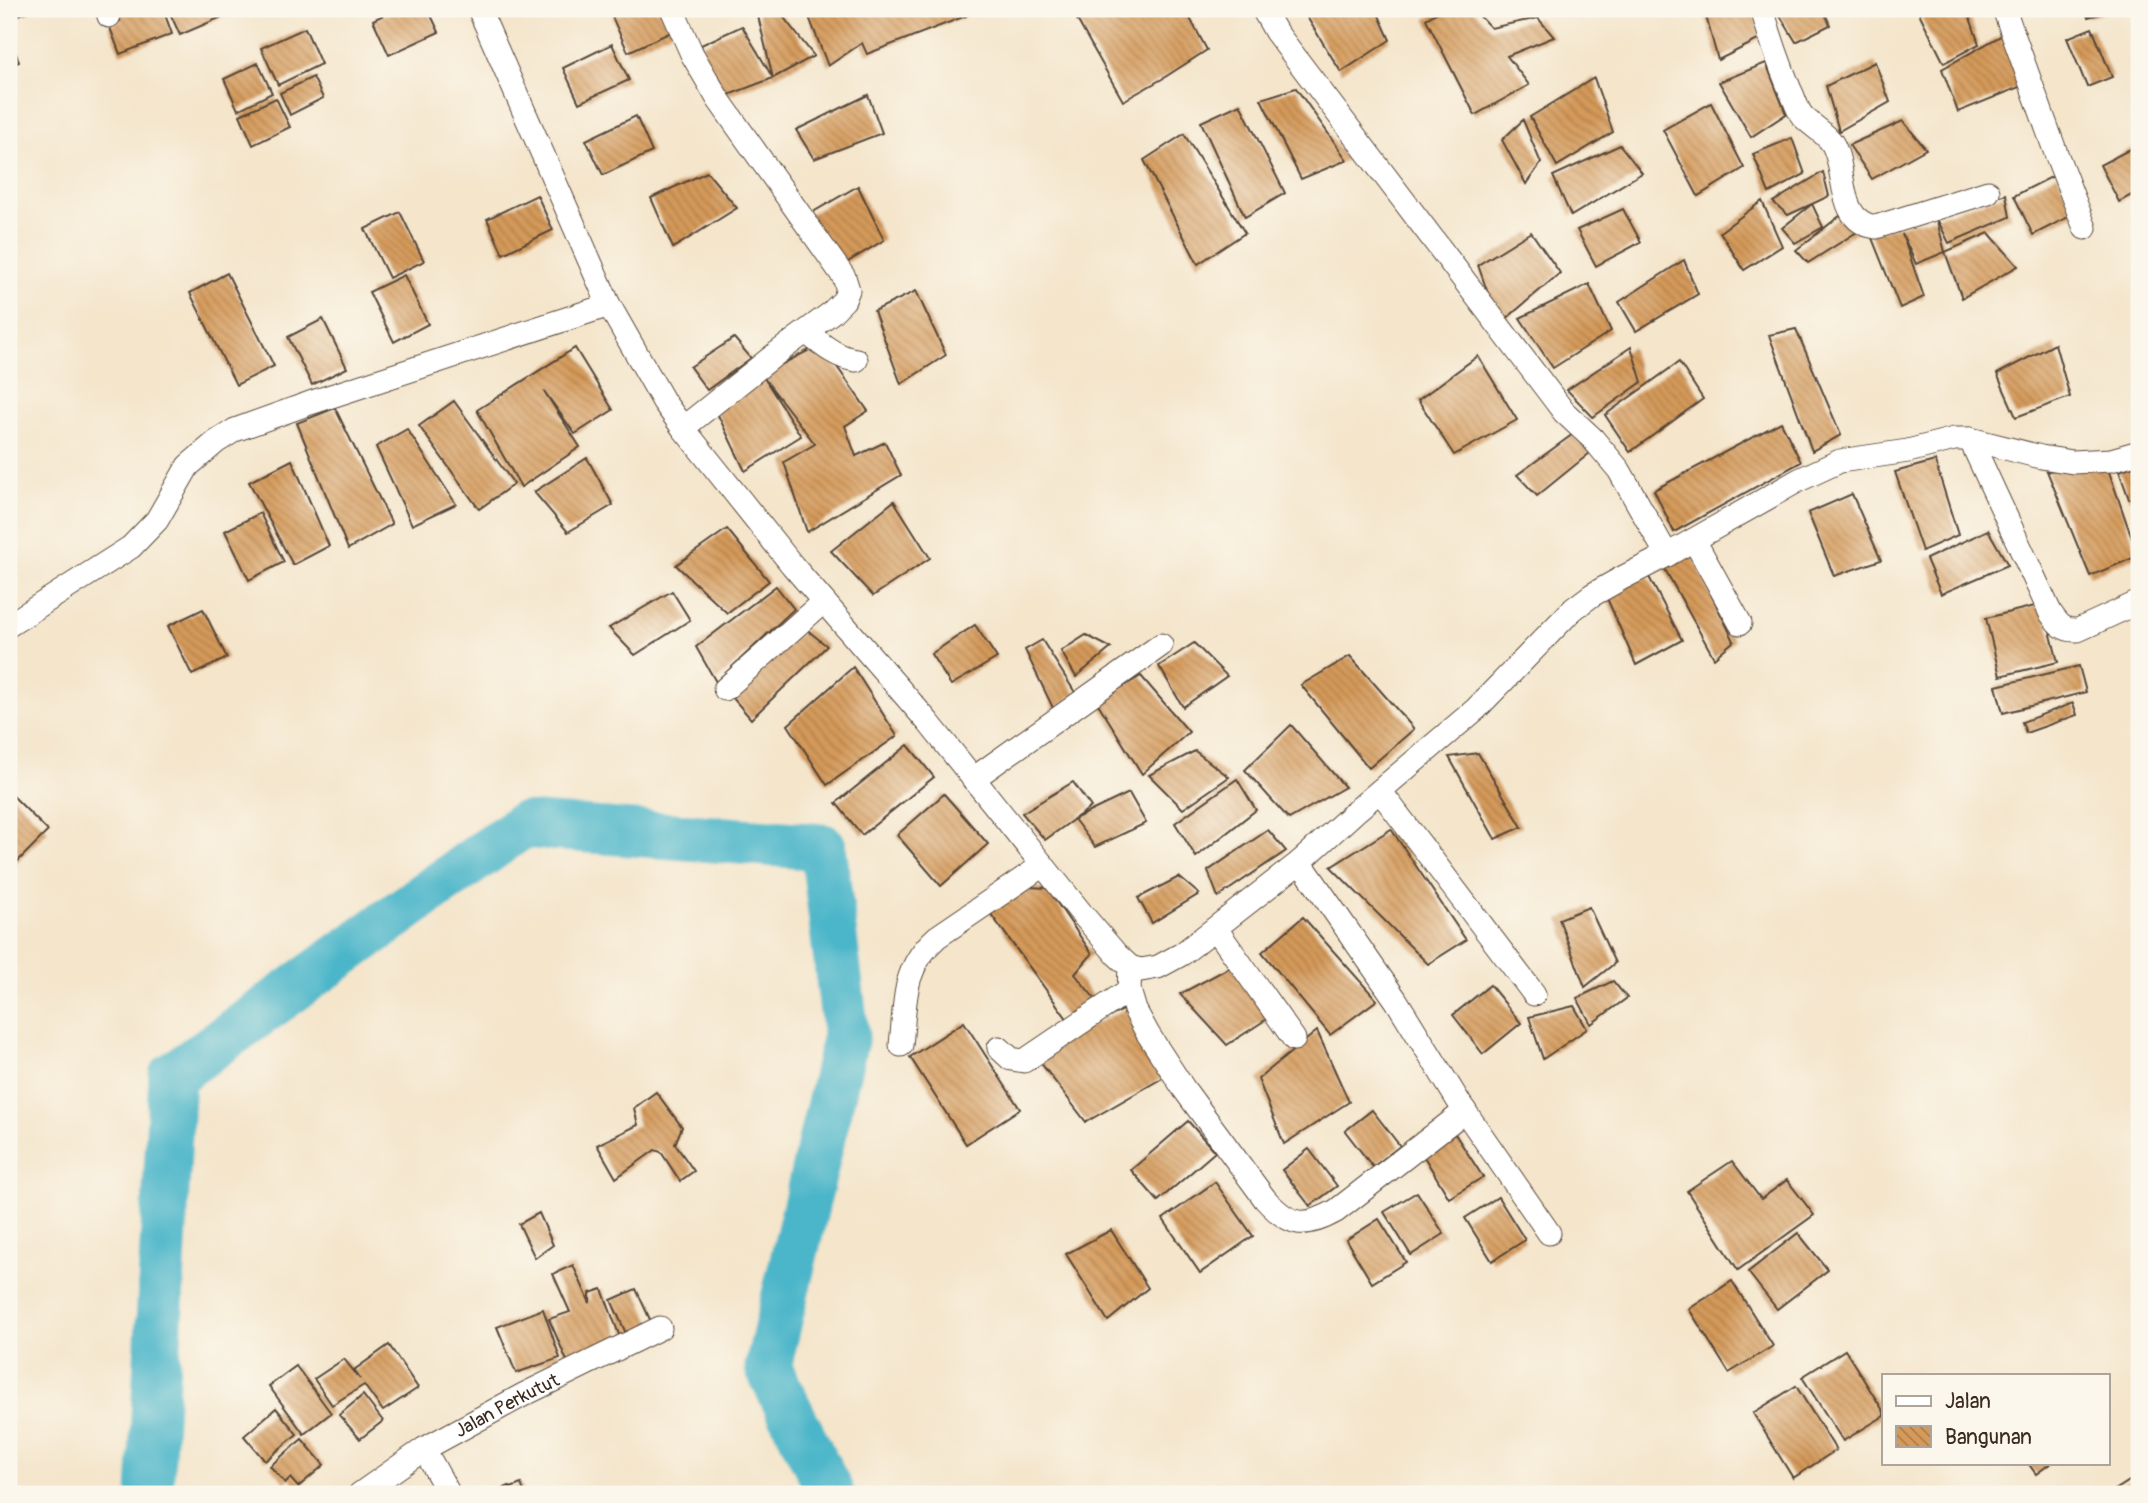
<svg xmlns="http://www.w3.org/2000/svg" width="2148" height="1503" font-family="Pangolin,sans-serif">
  <defs>
    <pattern id="building-back-hatch" width="6" height="6" patternUnits="userSpaceOnUse" patternTransform="scale(1.75)"><rect width="6" height="6" fill="#d59a5a"/><path d="M-1 5l2 2M0 0l6 6M5-1l2 2" fill="none" stroke="#ae7e4a"/></pattern>
  </defs>
  <rect width="100%" height="100%" fill="#fbf7ec"/>
  <filter id="ink" filterUnits="userSpaceOnUse"><feTurbulence type="fractalNoise" baseFrequency=".0143" numOctaves="2"/><feDisplacementMap in="SourceGraphic" scale="14" xChannelSelector="R" yChannelSelector="G"/><feConvolveMatrix kernelMatrix="1 2 1 2 8 2 1 2 1" color-interpolation-filters="sRGB"/></filter>
  <filter id="wash" filterUnits="userSpaceOnUse"><feTurbulence type="fractalNoise" baseFrequency=".00686" numOctaves="4" result="noise"/><feDisplacementMap in="SourceGraphic" scale="28" xChannelSelector="R" yChannelSelector="G"/><feGaussianBlur stdDeviation="1.57" result="paint"/><feColorMatrix in="noise" values="0 0 0 0 0 0 0 0 0 0 0 0 0 0 0 0 0 1.4 0 .05"/><feComposite in="paint" operator="in"/></filter>
  <g filter="url(#wash)">
    <rect width="100%" height="100%" fill="#f4e5cb"/>
    <g fill="none" stroke-linecap="round" stroke-linejoin="round">
      <path stroke="#4bb6c9" stroke-width="47" d="M150,1494l22,-418 351,-251 300,22 23,189 -78,331 63,127"/>
    </g>
    <g id="blocks">
      <g fill="url(#building-back-hatch)">
        <path d="M9,9h25l-23,9z"/>
        <path d="M116,9h47l9,25 -52,20 -11,-29 11,-4z"/>
        <path d="M168,9h61l2,4 -51,22z"/>
        <path d="M396,9h32l11,23 -50,23 -16,-35z"/>
        <path d="M629,9h39l10,20 -50,23 -16,-35z"/>
        <path d="M777,9l37,47 -41,22 -55,21 -17,-54 41,-19 31,52 -16,-66z"/>
        <path d="M806,9h157l3,7 -99,38 -5,-11 -34,23z"/>
        <path d="M1071,9h114l22,41 -45,29 -39,22z"/>
        <path d="M1302,9h74l14,31 -49,32z"/>
        <path d="M1443,9h30l18,19 47,-10 16,19 -47,19 22,29 -54,30 -49,-96z"/>
        <path d="M1704,9h48l10,29 -44,22z"/>
        <path d="M1776,9h47l7,16 -34,17z"/>
        <path d="M1917,9h50l12,35 -35,19z"/>
        <path d="M2083,9h33v1l-28,7z"/>
        <path d="M305,28l16,36 -43,21 -17,-37z"/>
        <path d="M2092,28l20,49 -25,10 -20,-49z"/>
        <path d="M2006,33l16,53 -64,26 -16,-43z"/>
        <path d="M9,35l10,27 -10,4z"/>
        <path d="M612,44l17,36 -50,23 -16,-35z"/>
        <path d="M1875,62l15,40 -51,29 -13,-45z"/>
        <path d="M258,63l14,30 -34,17 -14,-31z"/>
        <path d="M1766,63l20,51 -35,23 -32,-55z"/>
        <path d="M313,77l10,21 -33,17 -10,-22z"/>
        <path d="M1594,78l19,54 -56,34 -27,-49z"/>
        <path d="M1296,88l51,72 -46,19 -40,-80z"/>
        <path d="M868,95l14,38 -68,26 -18,-29z"/>
        <path d="M276,98l14,29 -37,18 -13,-30z"/>
        <path d="M1711,103l33,65 -46,28 -35,-66z"/>
        <path d="M1240,104l45,89 -40,24 -44,-95z"/>
        <path d="M636,116l16,36 -49,23 -17,-35z"/>
        <path d="M1523,120l18,43 -15,21 -24,-44z"/>
        <path d="M1903,121l23,28 -54,30 -23,-34z"/>
        <path d="M1184,134l61,99 -47,31 -54,-104z"/>
        <path d="M1792,138l13,36 -36,19 -16,-39z"/>
        <path d="M1620,145l22,28 -71,43 -18,-40z"/>
        <path d="M2136,146l3,5v40l-20,11 -19,-37z"/>
        <path d="M707,172l30,36 -64,40 -22,-50z"/>
        <path d="M1823,172l6,24 -17,8 11,23 -28,16 -13,-15 30,-24 -24,11 -15,-13z"/>
        <path d="M2057,174l19,39 -43,22 -19,-39z"/>
        <path d="M858,186l26,54 -38,23 -38,-48z"/>
        <path d="M2006,194l4,23 -61,26 -13,-26z"/>
        <path d="M537,195l16,35 -50,24 -16,-35z"/>
        <path d="M1762,201l20,45 -38,24 -24,-38z"/>
        <path d="M1623,209l18,33 -45,24 -19,-36z"/>
        <path d="M400,212l24,49 -35,17 -24,-49z"/>
        <path d="M1845,212l15,18 -52,33 -12,-13z"/>
        <path d="M1936,217l9,35 -29,12 -14,-30 22,63 -24,11 -30,-75z"/>
        <path d="M1531,232l29,41 -61,52 -21,-60z"/>
        <path d="M1989,233l29,33 -56,32 -17,-46z"/>
        <path d="M1684,260l14,34 -62,37 -17,-29z"/>
        <path d="M227,273l47,93 -38,19 -46,-92z"/>
        <path d="M404,275l24,49 -34,18 -25,-50z"/>
        <path d="M1589,284l22,47 -58,37 -33,-50z"/>
        <path d="M916,291l30,64 -45,29 -27,-73z"/>
        <path d="M323,319l24,49 -35,17 -24,-48z"/>
        <path d="M1796,329l45,106 -29,16 -43,-116z"/>
        <path d="M734,338l17,20 -44,32 -17,-23z"/>
        <path d="M821,344l47,67 -23,15 11,30 29,-14 16,33 -94,57 -23,-70 31,-18 -51,-66 37,58 -56,35 -29,-60 45,-36z"/>
        <path d="M2055,344l15,53 -54,20 -19,-43z"/>
        <path d="M1631,347l11,35 -49,35 -26,-27z"/>
        <path d="M575,348l38,62 -38,24 -31,-43 36,56 -59,40 -44,-77z"/>
        <path d="M1478,356l39,64 -63,35 -36,-55z"/>
        <path d="M1679,362l24,37 -73,53 -25,-37z"/>
        <path d="M454,401l60,83 -35,25 -60,-83z"/>
        <path d="M335,408l57,116 -44,25 -51,-126z"/>
        <path d="M1781,422l20,40 -127,70 -20,-42z"/>
        <path d="M407,429l49,75 -44,21 -36,-78z"/>
        <path d="M1573,434l17,19 -53,43 -20,-21z"/>
        <path d="M587,458l26,47 -45,27 -34,-40z"/>
        <path d="M292,460l37,86 -36,19 -44,-83z"/>
        <path d="M1935,461l23,74 -36,16 -27,-79z"/>
        <path d="M2139,464v31l-10,4 -10,-28z"/>
        <path d="M2107,466l31,90 -48,20 -43,-105z"/>
        <path d="M1852,494l29,66 -47,16 -26,-63z"/>
        <path d="M894,501l36,57 -57,38 -42,-45z"/>
        <path d="M260,513l24,49 -35,18 -24,-49z"/>
        <path d="M727,529l42,52 -42,32 -51,-48z"/>
        <path d="M1988,530l20,35 -67,29 -15,-35z"/>
        <path d="M1691,553l43,88 -20,17 -52,-94z"/>
        <path d="M1649,577l33,63 -46,25 -33,-76z"/>
        <path d="M776,586l18,23 -78,73 -20,-35z"/>
        <path d="M672,591l18,29 -55,35 -26,-27z"/>
        <path d="M2043,604l15,58 -58,14 -14,-58z"/>
        <path d="M203,609l24,49 -35,17 -24,-49z"/>
        <path d="M975,625l22,33 -46,27 -20,-31z"/>
        <path d="M806,629l21,17 -76,73 -26,-30z"/>
        <path d="M1086,635l25,13 -35,29 -15,-26z"/>
        <path d="M1042,640l34,54 -22,16 -29,-60z"/>
        <path d="M1194,643l33,33 -44,31 -24,-41z"/>
        <path d="M1350,656l64,73 -45,39 -68,-83z"/>
        <path d="M2079,666l7,26 -83,21 -7,-27z"/>
        <path d="M853,667l44,69 -70,49 -39,-60z"/>
        <path d="M1141,676l48,56 -47,42 -45,-72z"/>
        <path d="M2073,703l4,12 -51,18 -4,-11z"/>
        <path d="M1291,725l54,62 -56,32 -44,-49z"/>
        <path d="M908,745l26,32 -72,58 -26,-32z"/>
        <path d="M1195,751l34,26 -46,32 -34,-34z"/>
        <path d="M1478,753l44,74 -27,12 -46,-82z"/>
        <path d="M1237,779l19,31 -60,47 -21,-34z"/>
        <path d="M1073,782l18,25 -46,33 -23,-27z"/>
        <path d="M9,792l39,39 -35,35 -4,-5z"/>
        <path d="M1129,793l17,30 -51,24 -21,-28z"/>
        <path d="M944,794l44,50 -47,42 -44,-51z"/>
        <path d="M1391,829l75,111 -38,24 -97,-97z"/>
        <path d="M1268,830l18,21 -68,46 -10,-26z"/>
        <path d="M1179,877l20,17 -47,29 -14,-25z"/>
        <path d="M1028,887l19,1 45,66 -17,20 20,25 -27,21 -80,-110z"/>
        <path d="M1589,907l26,56 -30,24 -26,-68z"/>
        <path d="M1303,917l74,83 -47,35 -68,-83z"/>
        <path d="M1234,965l36,52 -43,28 -47,-51z"/>
        <path d="M1613,981l14,17 -36,26 -14,-26z"/>
        <path d="M1490,985l31,38 -38,31 -30,-39z"/>
        <path d="M1574,1006l13,23 -44,30 -14,-42z"/>
        <path d="M1127,1008l46,64 -87,50 -52,-68z"/>
        <path d="M964,1022l56,87 -54,35 -56,-87z"/>
        <path d="M1317,1031l32,71 -65,42 -26,-65z"/>
        <path d="M656,1092l26,35 -7,17 19,27 -14,10 -19,-29 -6,-2 -39,28 -19,-33 41,-20 -4,-17z"/>
        <path d="M1372,1110l28,36 -27,21 -28,-36z"/>
        <path d="M1188,1121l27,31 -57,49 -27,-31z"/>
        <path d="M1455,1134l28,43 -34,21 -26,-43z"/>
        <path d="M1309,1149l28,37 -27,20 -28,-36z"/>
        <path d="M1732,1161l29,38 26,-19 27,35 -76,55 -51,-79z"/>
        <path d="M1215,1182l38,54 -53,37 -37,-54z"/>
        <path d="M1417,1192l27,42 -33,21 -27,-43z"/>
        <path d="M1498,1197l27,43 -33,21 -27,-43z"/>
        <path d="M539,1213l14,32 -18,13 -16,-34z"/>
        <path d="M1379,1219l27,43 -34,21 -26,-43z"/>
        <path d="M1111,1230l37,58 -40,33 -42,-67z"/>
        <path d="M1798,1233l30,37 -51,39 -29,-37z"/>
        <path d="M573,1265l17,38v-10l12,-4 19,51 -54,21 -18,-42 21,-7 -17,-38z"/>
        <path d="M1732,1281l41,65 -44,27 -40,-64z"/>
        <path d="M636,1289l17,37 -25,12 -17,-38z"/>
        <path d="M543,1309l17,49 -44,15 -19,-46z"/>
        <path d="M389,1345l29,43 -35,23 -19,-26 -32,20 -18,-26 30,-20 16,20 -6,-9z"/>
        <path d="M1845,1350l39,62v4l-41,25 -41,-64z"/>
        <path d="M296,1366l35,47 -27,21 -35,-48z"/>
        <path d="M1796,1386l40,64 -43,28 -40,-65z"/>
        <path d="M363,1395l20,26 -23,18 -21,-24z"/>
        <path d="M276,1408l21,26 -32,27 -21,-25z"/>
        <path d="M302,1439l22,26 -26,22 -8,-9 -5,5 -15,-17z"/>
        <path d="M2028,1463h23l-15,11z"/>
        <path d="M2131,1480l8,14h-30z"/>
        <path d="M521,1484l4,10h-33l17,-8 2,2z"/>
        <path d="M430,1485l4,9h-22z"/>
      </g>
    </g>
  </g>
  <g filter="url(#ink)">
    <use href="#blocks" fill-opacity="0" stroke="#574638" stroke-width="2"/>
    <g fill="none" stroke-linecap="round" stroke-linejoin="round">
      <g stroke="#574638" stroke-width="25">
        <g id="street">
          <path d="M107,9l2,7"/>
          <path d="M479,9l130,296 55,97 19,26 110,138 135,156 154,192 35,41 13,12 11,3 17,-3 24,-13 118,-92 56,-51 120,-102 96,-99 20,-15 30,-17 45,-23 132,-75 41,-19 68,-10 46,-12h16l71,18 32,5 38,-2 28,-8"/>
          <path d="M672,9l20,45 26,45 126,178 4,13 -4,10 -13,13 -54,40 -94,75"/>
          <path d="M1263,9l13,23 288,380 29,27 26,31 48,85"/>
          <path d="M1762,9c8,28 17,54 28,81 4,7 6,17 11,24 6,9 24,18 31,29 16,26 3,79 44,84l112,-35"/>
          <path d="M2004,9l53,147 28,72"/>
          <path d="M806,332c15,12 31,26 50,28"/>
          <path d="M1970,439l80,173c8,12 13,19 28,18l61,-28"/>
          <path d="M1694,540l46,83"/>
          <path d="M9,625l122,-78 26,-27 31,-54 28,-24 19,-12 75,-27 299,-98"/>
          <path d="M725,689l98,-87"/>
          <path d="M973,779l188,-134"/>
          <path d="M1380,791l154,203"/>
          <path d="M1300,862l96,138 66,107 87,126"/>
          <path d="M1216,929l78,110"/>
          <path d="M1130,967l-1,23 6,20 13,24 36,55 81,110c24,27 39,30 71,12l129,-100"/>
          <path d="M901,1045c5,-44 0,-76 36,-108l106,-72"/>
          <path d="M999,1048l12,11 13,2 105,-71"/>
          <path d="M424,1449l25,45"/>
          <path id="s1" d="M360,1494l64,-45 99,-54 137,-67"/>
        </g>
      </g>
      <use href="#street" stroke="#fff" stroke-width="23"/>
    </g>
  </g>
  <g text-anchor="middle" stroke-width="5" stroke-linejoin="round" paint-order="stroke">
    <g font-size="19" fill="#3b2a1e" stroke="#fbf7ec">
      <text dy="7" stroke="none"><textPath href="#s1" startOffset="172">Jalan Perkutut</textPath></text>
    </g>
  </g>
  <rect width="2148" height="1503" fill="none" stroke="#fbf7ec" stroke-width="35"/>
  <rect x="1882" y="1374" width="228" height="91" fill="#fbf7ec" stroke="#aea59a" stroke-width="2"/>
  <rect x="1896" y="1396" width="35" height="10" fill="#ffffff" stroke="#aea59a" stroke-width="2"/>
  <text x="1945" y="1408" font-size="21" fill="#3b2a1e">Jalan</text>
  <rect x="1896" y="1426" width="35" height="21" fill="url(#building-back-hatch)" stroke="#aea59a" stroke-width="2"/>
  <text x="1945" y="1444" font-size="21" fill="#3b2a1e">Bangunan</text>
</svg>
